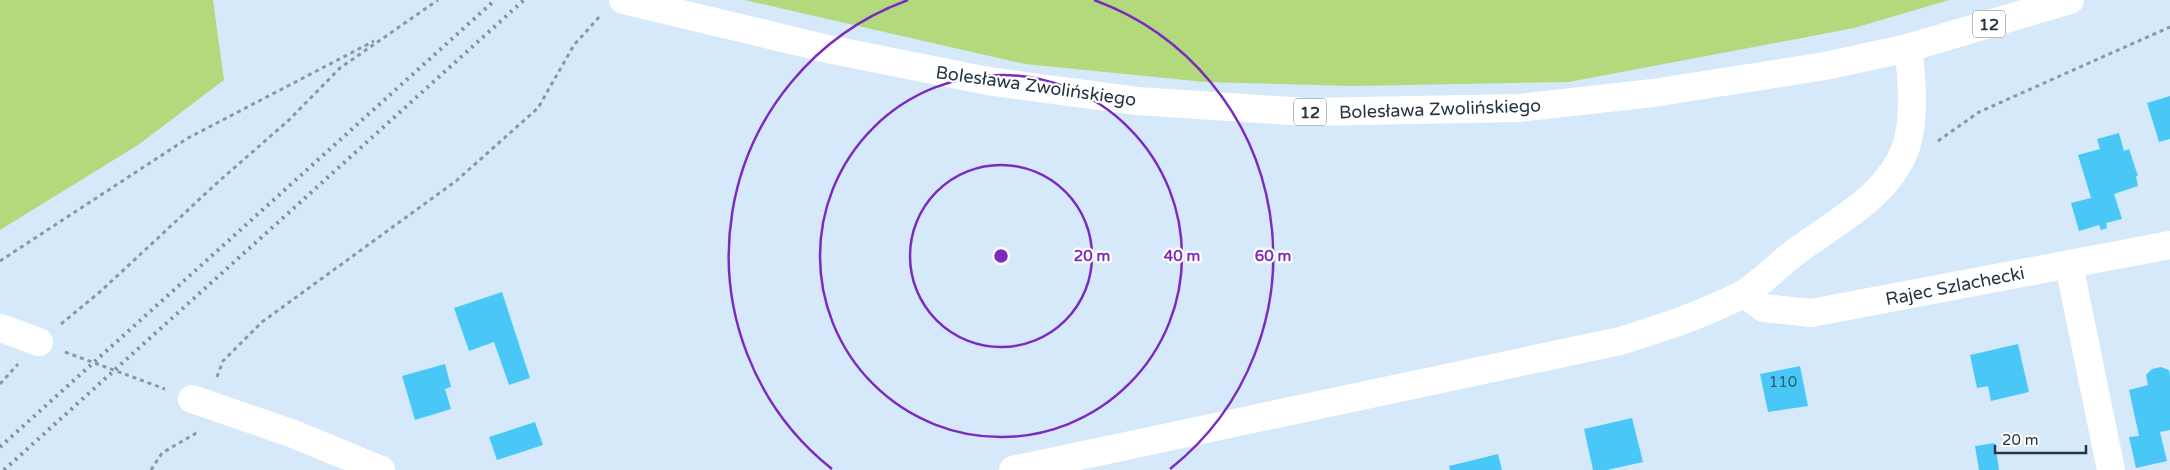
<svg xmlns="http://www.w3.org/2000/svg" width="2170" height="470" font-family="'Varela Round',sans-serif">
  <rect width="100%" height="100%" fill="#d6e9fb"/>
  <g fill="#b2d97b">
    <path d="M0,0h213l11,80 -86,65 -138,85z"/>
    <path d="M744,0h1205l-95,28 -285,54 -215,4 -149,-4 -180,-18z"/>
  </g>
  <g fill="#49c8f8">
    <path d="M2170,96v43l-11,3 -12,-39z"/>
    <path d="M2119,133l5,18 5,-2 9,27h-2l2,10 -24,8 8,25 -16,4 1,5 -6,2 -2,-5 -20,6 -8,-28 20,-5 -13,-43 22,-6 -3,-10z"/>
    <path d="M502,292l28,86 -21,7 -15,-43 -25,9 -15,-43z"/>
    <path d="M2018,344l11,48 -38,9 -3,-15 -11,2 -7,-33z"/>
    <path d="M445,364l6,23 -6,2 6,20 -36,11 -13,-44z"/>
    <path d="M1800,366l8,40 -40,6 -8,-38z"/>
    <path d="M2161,367l8,3 1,5v55l-10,2 7,29 -31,7 -7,-31 10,-1 -10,-46 19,-5 -2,-10 6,-6z"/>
    <path d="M1632,418l11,44 -36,8h-14l-9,-41z"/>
    <path d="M535,422l8,23 -46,15 -8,-23z"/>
    <path d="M1995,443l4,27h-20l-4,-24z"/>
    <path d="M1498,454l4,16h-52l-1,-4z"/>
  </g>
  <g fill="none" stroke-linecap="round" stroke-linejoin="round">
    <g stroke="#8798a6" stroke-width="3" stroke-dasharray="4 4" stroke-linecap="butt">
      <path d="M1938,141l41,-29 191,-85"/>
      <path d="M0,261l188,-123 186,-97"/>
      <path d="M61,324l40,-33 117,-109 71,-62 51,-52 98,-68"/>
      <path d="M65,352l100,37"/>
      <path d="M217,377l6,-16 39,-39 194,-141 82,-73 36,-63 26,-29"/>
      <path d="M0,384l18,-20"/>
      <path d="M151,470l11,-17 36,-21"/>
    </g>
    <g stroke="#fff" stroke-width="28">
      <path d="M2069,265l42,205"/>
      <path d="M1744,294l20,14 47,5 359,-68"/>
      <path d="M0,328l39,14"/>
      <path d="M192,399l99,34 90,37"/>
      <path d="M1013,470l607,-129c42,-13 82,-26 121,-46 17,-9 33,-26 48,-38 41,-33 98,-57 117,-110 9,-27 6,-71 2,-99"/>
    </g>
    <path stroke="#fff" stroke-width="28" d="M623,0l205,49 160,32 149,20 170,11 212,-4 134,-15 172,-27 83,-18 162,-48"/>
    <g stroke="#80909e" stroke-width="4" stroke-dasharray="2.5 5" stroke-linecap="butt">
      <path d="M0,447l495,-447"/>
      <path d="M4,470l520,-470"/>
    </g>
  </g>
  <g fill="none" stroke="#7b2cbf" stroke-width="2.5">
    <circle cx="1001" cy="256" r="91"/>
    <circle cx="1001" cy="256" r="181"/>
    <path d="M832 469A272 272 0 0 1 908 0M1094 0A272 272 0 0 1 1170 469"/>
  </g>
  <g text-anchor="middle" stroke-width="4.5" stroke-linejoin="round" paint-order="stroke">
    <g font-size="15" fill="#305a6e">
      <text x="1783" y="387">110</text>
    </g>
    <g fill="#fff" stroke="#687279" stroke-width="1">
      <rect x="1973" y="10.5" width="32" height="27" rx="4"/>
      <rect x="1294" y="98.5" width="32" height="27" rx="4"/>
    </g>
    <g font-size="16" font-weight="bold" fill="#283540">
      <text x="1989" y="30">12</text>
      <text x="1310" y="118">12</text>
    </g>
    <g font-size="18" fill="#283540" stroke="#fff">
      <text transform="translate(1036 86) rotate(8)" y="6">Bolesława Zwolińskiego</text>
      <text transform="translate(1440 109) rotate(-2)" y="6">Bolesława Zwolińskiego</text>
      <text transform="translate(1955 286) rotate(-11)" y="6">Rajec Szlachecki</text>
    </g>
  </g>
  <circle cx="1001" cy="256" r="8" fill="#7b2cbf" stroke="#fff" stroke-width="2.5"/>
  <g font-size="15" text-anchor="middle" font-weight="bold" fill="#7b2cbf" stroke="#fff" stroke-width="4.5" stroke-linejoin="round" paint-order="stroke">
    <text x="1092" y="261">20 m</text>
    <text x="1182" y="261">40 m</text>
    <text x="1273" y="261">60 m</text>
  </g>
  <path d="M1995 445v8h91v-8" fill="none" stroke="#283540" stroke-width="2.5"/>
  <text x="2002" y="445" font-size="15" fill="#283540" stroke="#ffffff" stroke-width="4" paint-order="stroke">20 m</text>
</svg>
